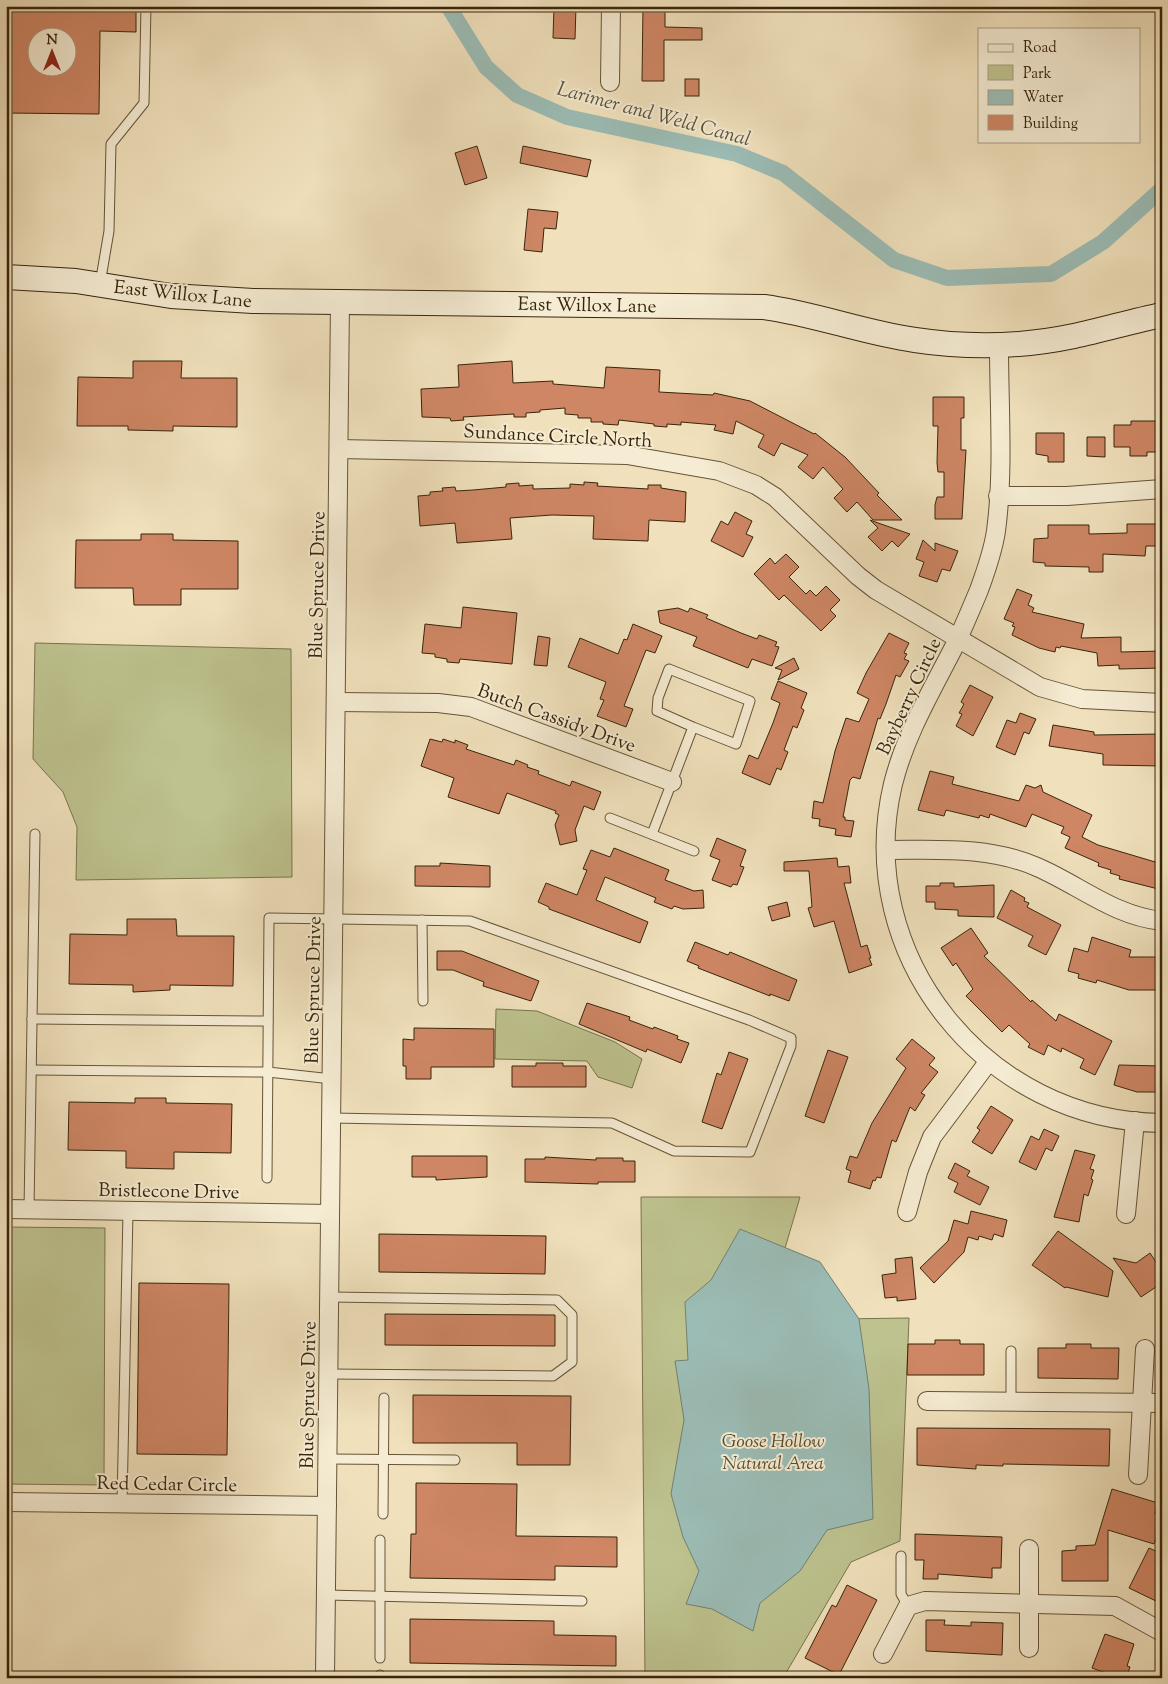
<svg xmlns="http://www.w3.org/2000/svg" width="1168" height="1684" font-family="'Sorts Mill Goudy',serif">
  <rect width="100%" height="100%" fill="#f0e1bc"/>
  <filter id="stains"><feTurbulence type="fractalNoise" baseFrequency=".004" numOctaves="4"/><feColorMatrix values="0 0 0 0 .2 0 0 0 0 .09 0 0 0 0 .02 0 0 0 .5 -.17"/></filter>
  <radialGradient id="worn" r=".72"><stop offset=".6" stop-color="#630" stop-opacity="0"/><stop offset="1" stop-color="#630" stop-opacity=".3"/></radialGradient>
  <g fill="#bdc28e" stroke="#7a744c">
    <path d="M35,643l256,6 1,228 -216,3 1,-53 -14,-35 -30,-33z"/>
    <path d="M496,1009l41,2 78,31 27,17 -10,29 -34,-11 -11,-16 -92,-2z"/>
    <path d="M641,1197h159l-36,123 145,-2 -9,223 -49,21 -68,116h-138z"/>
    <path d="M6,1227l99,1 -1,257 -98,-1z"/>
  </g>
  <path fill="#9bbcb5" stroke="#738071" d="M740,1229l80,33 39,57 10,70 4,130 -46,11 -27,41 -40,32 -7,28 -41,-22 -26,-5 13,-33 -16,-34 -12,-43 13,-74 -9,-59 13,-1 -3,-58 26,-22z"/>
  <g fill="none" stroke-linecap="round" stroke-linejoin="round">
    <path stroke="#9bbcb5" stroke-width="16" d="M448,6l38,61 31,28 50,22 170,37 46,19 111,87 53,18 104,-4 52,-32 59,-53"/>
  </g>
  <g fill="#ce8664" stroke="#38250b" fill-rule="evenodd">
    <path d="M6,6h130v26l-36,-1 -1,83 -93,-1zM38,38h30v30h-30z"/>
    <path d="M554,6h22l-1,33 -22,-1z"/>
    <path d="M643,6h22v21l37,1v12h-38v41h-22z"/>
    <rect x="685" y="79" width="14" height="17"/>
    <path d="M477,146l10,32 -22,7 -10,-32z"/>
    <path d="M523,146l68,14 -4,17 -67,-14z"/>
    <path d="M528,209l30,3 -2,17 -12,-1 -2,24 -18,-2z"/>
    <path d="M133,361h49l-1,17h56v49l-64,-1v5l-45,-1v-4h-51l1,-49 55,1z"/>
    <path d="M512,361l1,22 40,-2v3l51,4 2,-21 54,3 -1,22 54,3 1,-2 36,8 64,33 1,-1 30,24 34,36 -2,2 25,25h-29l-16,-18 -10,10 -13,-14 9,-9 -20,-22 -10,12 -15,-12 10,-12 -27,-12 -7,13 -16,-9 6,-12 -28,-14 -3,13 -19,-4 2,-5 -35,-3v3l-14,-1v3l-13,-1v-2l-35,-4 -1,5 -15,-1v-2h-12v-4h-13v-3l-13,-1v-6l-25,2v2l-14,1v4h-12v-3l-51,3 1,3 -13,1 -1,-3 -28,-1 -1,-28 38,-2 -1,-22z"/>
    <path d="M933,397h31v21h-3v32h5l-4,69h-27v-14l2,-8h7v-25h-6l-1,-9 1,-37h-5z"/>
    <path d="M1131,421h31v31h-15v4h-17v-9h-16v-22h17z"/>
    <path d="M1036,433h28v29h-16v-6l-12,-2z"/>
    <path d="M1087,437h18v20l-18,-1z"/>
    <path d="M584,482l14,1 -1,3 51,3v-4h13v3l25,4 -1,30 -36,-2 -1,21 -55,-2 1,-23 -42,-1 -42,3 2,21 -55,4 -2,-20 -35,3 -2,-30 12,-1v-3l13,-1 -1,-3 13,-1 1,4 17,-1 33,-3v-3l13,-1v3l14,-1v4l37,-1v-4l14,1z"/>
    <path d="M735,512l17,9 -6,13 7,3 -10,20 -32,-16 10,-20 7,4z"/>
    <path d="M870,520l11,4 29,10 -12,13 -6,-6 -10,10 -14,-14 10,-9z"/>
    <path d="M1127,524h35v22h-16l-1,10 -42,-2v18h-14v-5l-44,-1v-3l-12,-1 1,-23 14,-1v-13h41v9l38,-1z"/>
    <path d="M141,534h32v6l65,1v48h-57v16h-47l-1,-17h-58l1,-48h65z"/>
    <path d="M923,540l12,11v-8l23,8 -8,20 -8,-2 -5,13 -18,-6 5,-14 -8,-3z"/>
    <path d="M786,554l13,13 -10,10 17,17 4,-4 6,6 10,-10 14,14 -10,10 6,6 -15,15 -37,-36 -5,5 -25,-26 16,-16 5,6z"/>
    <path d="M1017,589l15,6 -4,10 6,3 -2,4 52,12 -3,14 40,-1v15l41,-1v17l-43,1v-4l-21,1 -1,-13 -36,-7 -1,2 -4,-1 -1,5 -16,-4 -27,-13 3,-8 -3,-1 2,-3 -10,-4z"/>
    <path d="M463,607l54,6 -5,51 -52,-5 -1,4 -12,-1v-3l-12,-2v-3l-13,-1 3,-29 36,4z"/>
    <path d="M678,608l10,4 2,-4 18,7 -2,3 35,15 16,6 2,-4 18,7 -2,4 4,1 -7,19 -20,-7 -4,9 -55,-22 4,-9 -37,-14 -2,-12z"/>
    <path d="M633,624l29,12 -7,17 -9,-3 -22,56 9,3 -7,18 -29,-11 7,-16 -4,-1 6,-17 -38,-15 12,-29 38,16 6,-15 3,1z"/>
    <path d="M889,633l20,10 -5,10 3,1 -3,5 5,2 -9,16 -4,-2 -10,29 -6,15 -2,-1 -18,61 -7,-2 -3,3 -7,37h2v3l9,1 -3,16 -16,-2 1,-6 -17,-3 1,-7 -8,-1 2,-17 9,2 12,-52 11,-33 13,4 10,-23 -12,-6 9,-20z"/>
    <path d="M538,636l12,2 -3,28 -13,-1z"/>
    <path d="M794,658l5,11 -21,11 4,-10 -7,-2z"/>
    <path d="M778,681l29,12 -6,15 3,2 -7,18 -4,-2 -9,24 4,2 -7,18 -4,-2 -7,17 -28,-12 7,-18 9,4 15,-36 7,-20 -9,-4z"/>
    <path d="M970,685l23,12 -20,39 -17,-10 6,-12 -3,-1 5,-9 -3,-2z"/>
    <path d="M1020,713l16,6 -7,15 -5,-2 -9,23 -19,-8 11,-27 9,3z"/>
    <path d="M1053,725l41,7v3l68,-1v32l-59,-1v-11l-54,-8z"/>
    <path d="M430,739l12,3 1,-3 12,4v-3l13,5 -2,4 48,16 2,-5 12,5 -1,2 12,4 -1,3 32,12 2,-5 29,11 -7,18 -10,-4 -9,24 2,11 -17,4 -5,-20 4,-10 -4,-2 1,-2 -49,-18 -8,21 -51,-17 6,-19 -33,-12z"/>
    <path d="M930,771l24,6 -2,7 67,17 7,-16 9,3 6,-3 2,7 49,23 -10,22 16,8 64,19v26l-43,-11 1,-3 -10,-3 1,-3 -13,-4 1,-3 -34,-15 5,-11 -9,-4 3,-6 -32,-13 -6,13 -36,-13 -1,4 -9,-3 -1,3 -33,-8 -2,6 -26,-6z"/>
    <path d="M717,838l29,12 -6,16 4,1 -7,18 -4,-1 -2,3 -19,-7 8,-20 -10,-4z"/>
    <path d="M614,848l55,22 -4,10 29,11 9,-1 1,18 -21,1 -9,-3 -2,3 -18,-7 2,-4 -51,-21 -9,23 52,22 -8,21 -91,-34v-2l-11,-5 8,-19 31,12 10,-25 -4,-1 8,-19 19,7z"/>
    <path d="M837,858l1,9 11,-1 2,17h-7l17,64 6,-2 4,13h-2l3,7 -23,8 -15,-52 -20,6 -6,-19 4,-1 -3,-36h-25v-9z"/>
    <path d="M440,863l50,3v21l-75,-1v-20h25z"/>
    <path d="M940,883h14v4l40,-2v32l-36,-1v-6l-23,-1v-7h-9v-16h14z"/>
    <path d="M1011,890l14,8 -1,3 5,2 -2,4 34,18 -15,30 -18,-9 5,-10 -36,-18z"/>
    <path d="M787,902l3,14 -18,5 -4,-14z"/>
    <path d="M127,919h49l1,17h57l-1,50 -63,-1v5l-37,2v-7l-64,-1 1,-50 57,1z"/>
    <path d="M971,928l17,25 -4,3 47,46 1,-2 24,21 3,-7 53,27 -17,34 -15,-7 4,-9 -22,-11 -1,4 -13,-7 -4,10 -16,-8 2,-3 -21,-19 -7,7 -36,-36 7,-7 -17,-26 -3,3 -12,-18z"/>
    <path d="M1092,937l39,13 -2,7h33v33h-33l-32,-10 -1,3 -18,-5 1,-4 -11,-3 6,-23 14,4z"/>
    <path d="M695,942l33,13 2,-3 67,28 -8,21 -19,-7v2l-72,-28 1,-2 -12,-5z"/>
    <path d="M437,951h25l77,30 -8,20 -48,-15 1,-4 -31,-12h-16z"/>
    <path d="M587,1003l43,14 -1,3 24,9 1,-2 24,9 -1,3 12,4 -8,20 -34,-14 -1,3 -67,-28z"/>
    <path d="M414,1028l80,1v38h-63v12h-25v-13h-3v-27l11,1z"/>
    <path d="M912,1039l23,19 -6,7 9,7 -17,21 4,2 -10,16 -5,-4 -14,35 -4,-2 -11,38 -4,-1 -2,4 -2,-1 -3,9 -22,-7 3,-11 -5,-2 4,-13 7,2 15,-35 34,-55 -10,-9z"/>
    <path d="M828,1050l20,7 -24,66 -19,-7z"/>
    <path d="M729,1052l19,7 -26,70 -20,-7 15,-49 4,2z"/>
    <path d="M536,1063h27v3h23v21h-74v-21h24z"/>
    <path d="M1119,1065l43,1 -1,26h-24l-23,-7z"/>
    <path d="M135,1098h31v5l66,1 -1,49 -57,-1v17l-48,-1v-17l-58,-1 1,-48 66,1z"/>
    <path d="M991,1106l22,14 -21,34 -20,-12 8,-12 -3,-2z"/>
    <path d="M1044,1129l15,7 -7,15 -6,-3 -10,22 -17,-8 12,-26 8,4z"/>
    <path d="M1075,1150l20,5 -5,14 4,1 -3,9 2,1 -5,16 -4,-2 -5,28 -25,-5z"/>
    <path d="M412,1156h75v21l-51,3v-3h-24z"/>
    <path d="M545,1157l51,3v-2h27v3h12v21h-37v2l-73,-2v-23h20z"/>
    <path d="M955,1163l15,8 -3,5 22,11 -9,18 -26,-13 4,-9 -10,-5z"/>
    <path d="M971,1211l36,9 -4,17 -9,-3 -2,6 -13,-4 -1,4 -10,-3 -4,15 -30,31 -14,-15 28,-27 6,-21 14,4z"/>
    <path d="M1058,1231l55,40 -5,26 -42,-10 -1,1 -33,-23z"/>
    <path d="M379,1234l167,2 -1,38 -166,-2z"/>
    <path d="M1150,1253l12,18v12l-21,14 -28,-39 23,5z"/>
    <path d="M912,1257l4,42 -19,2v-4l-12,1 -3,-23 14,-2 -1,-14z"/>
    <path d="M139,1283l90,1 -2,171 -90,-1z"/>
    <path d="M385,1314l170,1v31l-170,-1z"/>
    <path d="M935,1340h25v4h24v31h-77l1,-31h27z"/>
    <path d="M1066,1344h25v4h28l-1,31 -80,-1v-30h28z"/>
    <path d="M413,1395l158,1 -1,69h-53v-22h-104z"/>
    <path d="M917,1428l193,1 -1,37 -106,-2v2l-27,-1v4l-59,-4z"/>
    <path d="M416,1483l101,1 -1,52 101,1v30l-62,-1v14l-145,-2 1,-44h5z"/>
    <path d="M1112,1489l46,14 -3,10 7,2v5l-8,24 -46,-14v51h-46v-30l14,-1v-4l19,-1z"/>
    <path d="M915,1534l87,3 -1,31h-9v10l-54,-4v5h-15l1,-19h-9z"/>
    <path d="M1149,1548l13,6v41l-4,7 -29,-14z"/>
    <path d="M847,1585l30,15 -38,75 -34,-17 27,-53 4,2z"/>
    <path d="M410,1619l144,2v14l62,1v30l-206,-3z"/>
    <path d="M926,1620h19l-1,5 27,1v-4l32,1 -1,32 -76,-4z"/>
    <path d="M1105,1634l29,10 -7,22 3,1 -4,11h-7l-27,-10z"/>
  </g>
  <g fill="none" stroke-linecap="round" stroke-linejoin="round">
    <g stroke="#665437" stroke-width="11">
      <g id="lane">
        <path d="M100,284l9,-53 2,-87 33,-41 2,-97"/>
        <path d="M610,818l84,33"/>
        <path d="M652,834l41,-107 -36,-16 1,-13 11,-29 81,32 -14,43 -43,-17"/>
        <path d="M422,920l1,81"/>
        <path d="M32,1019l236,2"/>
        <path d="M32,1070l236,2 64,7"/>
        <path d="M267,1178l2,-260 201,3 279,99 42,18v8l-41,106 -76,-1 -62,-28 -280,-5"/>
        <path d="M29,1210l6,-376"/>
        <path d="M329,1374l224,2 19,-14v-47l-15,-15 -227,-3"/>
        <path d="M1011,1402v-51"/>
        <path d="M328,1459l127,1"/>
        <path d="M122,1504l6,-293"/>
        <path d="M383,1514l1,-116"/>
        <path d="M380,1540v118"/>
        <path d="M901,1556v38l7,12"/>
        <path d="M326,1595l256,6"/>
        <path d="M380,1675v3"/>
      </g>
    </g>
    <g stroke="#665437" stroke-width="20">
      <g id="street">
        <path d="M610,82l1,-76"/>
        <path d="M999,346c0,61 5,124 -3,185 -3,20 -10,40 -17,59 -7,17 -14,33 -21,49 -24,48 -52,93 -65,145 -41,172 94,338 269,339"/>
        <path d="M339,449l288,6 92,16 37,14 19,12 83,79 18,14 164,97 42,12 80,4"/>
        <path d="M998,496h69l95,-7"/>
        <path d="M336,702l102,1 33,4 201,75"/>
        <path d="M887,850c51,0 102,-4 150,17 42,18 77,49 125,54"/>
        <path d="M6,1209l324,5"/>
        <path d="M907,1212l11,-40 14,-35 57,-76"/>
        <path d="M1126,1214l9,-93"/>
        <path d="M927,1401l235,2"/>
        <path d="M1138,1475l7,-126"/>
        <path d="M6,1502l321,4"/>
        <path d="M1029,1648v-99"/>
        <path d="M883,1654l25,-48 17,-5 190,5 47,26"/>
        <path d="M325,1678l15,-1376"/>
      </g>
    </g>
    <g stroke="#38250b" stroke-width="26">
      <path id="secondary" d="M6,277l70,4 95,15 82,5 511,6c52,7 100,26 151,33 53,8 107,7 159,-4 29,-6 58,-15 88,-21"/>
    </g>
    <use href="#lane" stroke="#f5ecd3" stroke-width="9"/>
    <use href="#street" stroke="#f5ecd3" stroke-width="18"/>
    <use href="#secondary" stroke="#f5ecd3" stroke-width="24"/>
  </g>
  <g text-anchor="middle" stroke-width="4" stroke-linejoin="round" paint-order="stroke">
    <g font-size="19" fill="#38250b" stroke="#f5ecd3">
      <text transform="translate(183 293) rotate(6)" y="7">East Willox Lane</text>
      <text transform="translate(587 304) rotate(1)" y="7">East Willox Lane</text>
      <text transform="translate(558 435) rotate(3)" y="7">Sundance Circle North</text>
      <text transform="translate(316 585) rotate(-89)" y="7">Blue Spruce Drive</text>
      <text transform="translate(908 696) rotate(-65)" y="7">Bayberry Circle</text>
      <text transform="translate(557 717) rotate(20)" y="7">Butch Cassidy Drive</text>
      <text transform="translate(312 990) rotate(-89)" y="7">Blue Spruce Drive</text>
      <text transform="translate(169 1190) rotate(1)" y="7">Bristlecone Drive</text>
      <text transform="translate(307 1395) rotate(-89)" y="7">Blue Spruce Drive</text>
      <text transform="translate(167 1483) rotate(1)" y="7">Red Cedar Circle</text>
    </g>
    <g font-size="19" font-style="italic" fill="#594c2c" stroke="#f5ecd3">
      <text x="773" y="1447">Goose Hollow<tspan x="773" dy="22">Natural Area</tspan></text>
    </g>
    <g font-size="20" font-style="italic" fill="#56523e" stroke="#f5ecd3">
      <text transform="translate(654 113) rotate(15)" y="7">Larimer and Weld Canal</text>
    </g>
  </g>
  <rect width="1168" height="1684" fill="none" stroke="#f0e1bc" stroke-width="25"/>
  <rect x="8" y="8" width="1153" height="1669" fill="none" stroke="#38250b" stroke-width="2.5"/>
  <rect x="12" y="12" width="1143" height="1659" fill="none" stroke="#38250b"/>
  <rect x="978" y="28" width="162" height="115" fill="#f5ecd3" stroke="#a99c83"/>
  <rect x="988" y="44" width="25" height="8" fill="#f5ecd3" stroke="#a99c83"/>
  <text x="1023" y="52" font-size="15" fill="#38250b">Road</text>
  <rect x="988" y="65" width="25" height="15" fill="#bdc28e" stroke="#a99c83"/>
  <text x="1023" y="78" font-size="15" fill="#38250b">Park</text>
  <rect x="988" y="90" width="25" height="15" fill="#9bbcb5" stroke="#a99c83"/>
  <text x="1023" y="102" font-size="15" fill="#38250b">Water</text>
  <rect x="988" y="115" width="25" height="15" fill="#ce8664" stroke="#a99c83"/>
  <text x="1023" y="128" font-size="15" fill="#38250b">Building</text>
  <g transform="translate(52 52)"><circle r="24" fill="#f5ecd3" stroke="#a99c83"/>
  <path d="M0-4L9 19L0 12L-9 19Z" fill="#8f2418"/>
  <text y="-8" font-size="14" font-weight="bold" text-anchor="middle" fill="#38250b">N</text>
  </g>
  <rect width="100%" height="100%" filter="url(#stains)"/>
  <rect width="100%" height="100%" fill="url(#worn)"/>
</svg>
